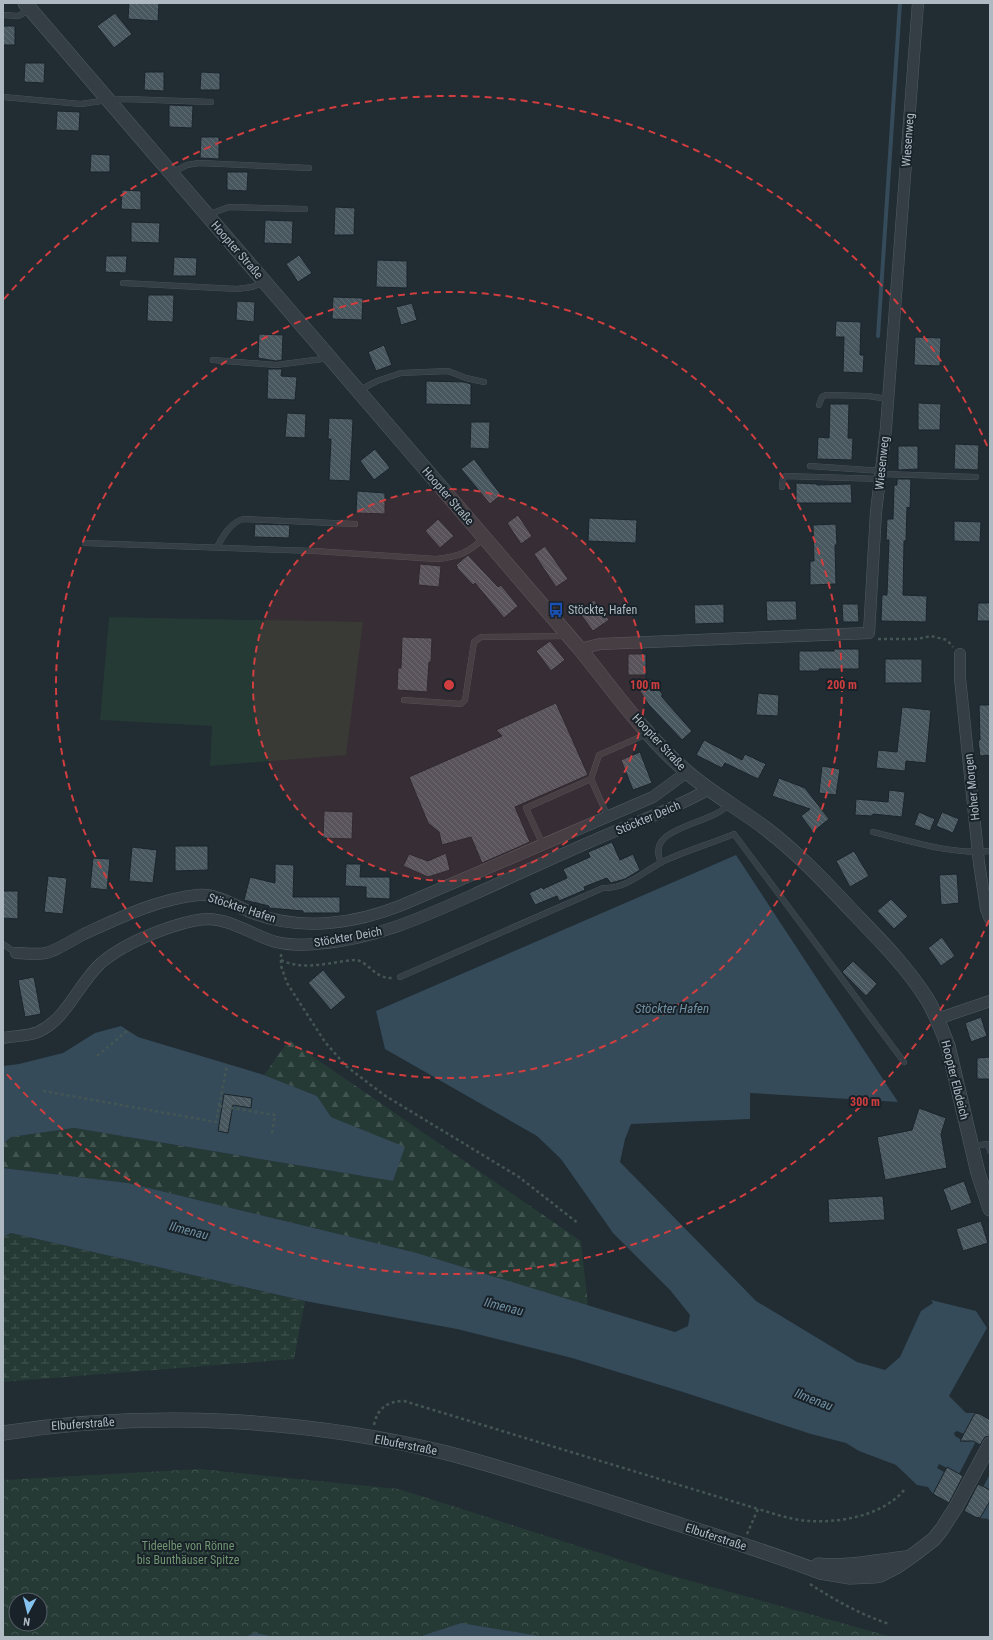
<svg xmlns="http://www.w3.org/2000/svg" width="993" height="1640" font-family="'Roboto Condensed',sans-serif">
  <defs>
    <pattern id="forest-firs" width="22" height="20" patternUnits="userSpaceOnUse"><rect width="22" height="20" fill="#253935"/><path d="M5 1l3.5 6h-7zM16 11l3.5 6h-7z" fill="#425450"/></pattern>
    <pattern id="wetland-marsh" width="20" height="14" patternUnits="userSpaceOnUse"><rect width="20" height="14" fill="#253935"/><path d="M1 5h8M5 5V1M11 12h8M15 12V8" fill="none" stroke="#425450"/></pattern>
    <pattern id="park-crowns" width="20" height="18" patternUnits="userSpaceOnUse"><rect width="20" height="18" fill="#253935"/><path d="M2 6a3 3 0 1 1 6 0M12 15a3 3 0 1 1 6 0" fill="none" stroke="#425450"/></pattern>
    <pattern id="building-back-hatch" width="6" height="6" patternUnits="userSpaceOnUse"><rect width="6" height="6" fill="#49575f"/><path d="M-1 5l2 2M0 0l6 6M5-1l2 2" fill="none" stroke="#616d74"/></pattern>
  </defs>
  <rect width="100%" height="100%" fill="#212c33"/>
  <path fill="#253935" d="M109,617l254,5 -17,133 -136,11 2,-40 -112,-6z"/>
  <path fill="url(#forest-firs)" d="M289,1040l292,201 7,65 -171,-53 -289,-70 -125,-15v-24l8,-7 63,-9 319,53 11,-34 -73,-30 -14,-21 -53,-21z"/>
  <path fill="url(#wetland-marsh)" d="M11,1233l294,68 -11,58 -291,23v-145z"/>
  <path fill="url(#park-crowns)" fill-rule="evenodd" d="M200,1469l199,20 267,85 226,63h-889v-157zM16,1600h24v24h-24z"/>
  <g fill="#354b59">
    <path d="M736,855l162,247 -148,-9v26l-119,5 -6,15 -5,23 136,139 101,61 28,8 15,-13 21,-46 12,-8 -2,-3 45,11 11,17 -38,68 17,17h9l-11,21 -7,-3 -3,2 1,3 10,6 5,-3 20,11v40l-51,-26 -2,4 7,4 -11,22 -5,-7 -11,-2 -21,-20 -37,-14 -13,-8 -35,-9 -128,-42 -111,-34 -115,-29 -152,-28 -294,-68 -8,4v-69l125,15 289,70 258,79 13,-6 2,-11 -20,-25 -57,-57 -52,-74 -24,-23 -152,-87 -9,-38z"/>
    <path d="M121,1026l17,11 126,38 53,21 14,21 74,30 -12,34 -319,-53 -63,9 -8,7v-78l16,-2 44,-11 32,-20z"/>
    <path d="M990,1501v20l-2,-2 -8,-1z"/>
    <path d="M461,1623l84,14h-126z"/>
    <path d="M255,1633l21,4h-31z"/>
  </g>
  <path fill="#212c33" d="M978,1442l12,6v26l-7,13 -2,-2 -1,2 -20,-11 -1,-2 16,-31h2z"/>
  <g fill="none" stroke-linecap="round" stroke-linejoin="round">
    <path stroke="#354b59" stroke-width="4" d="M878,336l22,-333"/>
  </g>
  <g fill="url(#building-back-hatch)" stroke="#1b252b">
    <path d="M129,3h30l-1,18 -30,-2z"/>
    <path d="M115,13l17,21 -18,14 -17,-22z"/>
    <rect x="3" y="26" width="12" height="19"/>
    <path d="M25,63h20l-1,20 -20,-1z"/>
    <path d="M145,72h19v19l-20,-1z"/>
    <path d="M201,72l19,1v17h-20z"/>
    <path d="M169,105l24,1 -1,22 -23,-1z"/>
    <path d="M57,111l23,1 -1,19 -23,-1z"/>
    <path d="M201,137h18v22l-19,-1z"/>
    <path d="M91,154l19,1v17h-20z"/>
    <path d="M227,172h21l-1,19 -20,-1z"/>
    <path d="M122,190l19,1v19l-20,-1z"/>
    <path d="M335,207l20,1 -1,27h-20z"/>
    <path d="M265,220l28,1 -1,23 -28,-1z"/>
    <path d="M131,222l29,1 -1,20 -28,-1z"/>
    <path d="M299,255l13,18 -14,9 -12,-18z"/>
    <path d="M106,256h21l-1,17 -21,-1z"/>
    <path d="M174,257l23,1 -1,18h-23z"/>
    <path d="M377,260l30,1v27l-31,-1z"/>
    <path d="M148,295h26l-1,27 -26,-1z"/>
    <path d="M333,297l30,1 -1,22 -30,-1z"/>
    <path d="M237,301l18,1 -1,20 -18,-2z"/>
    <path d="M412,303l5,17 -16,5 -5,-18z"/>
    <path d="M836,321l25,1 -1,33h4l-1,18 -20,-1 1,-35h-9z"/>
    <path d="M259,334l24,1 -1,25 -6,1 -18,-3z"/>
    <path d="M915,337l26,1 -1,28 -26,-1z"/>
    <path d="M384,345l8,20 -16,6 -8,-19z"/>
    <path d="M268,369h14l-1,7 16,1 -2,23 -28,-1z"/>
    <path d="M426,381l38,1 7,2v21l-45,-1z"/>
    <path d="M918,403l23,1 -1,26h-22z"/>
    <path d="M830,404h19l-1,34h5l-1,22 -35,-1 1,-22 11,1z"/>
    <path d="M287,413l19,1 -1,24 -20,-1z"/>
    <path d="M329,418l24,1 -3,62 -21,-1 2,-41h-3z"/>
    <path d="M471,422h19l-1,27 -19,-1z"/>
    <path d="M955,444l24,1 -1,25 -24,-1z"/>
    <path d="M898,446h20v23l-20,1z"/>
    <path d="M375,449l15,19 -16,12 -14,-19z"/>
    <path d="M474,459l27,36 -11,9 -29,-35z"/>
    <path d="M897,479h14l-1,29 -3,-1 -1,34h-2l-1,54 24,1 -1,26 -45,-1 1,-26h5l2,-55h-3l1,-21h6l1,-34h3z"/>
    <path d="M796,483l21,1v1l34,-1 1,19h-56z"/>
    <path d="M357,491l28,2v21l-29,-1z"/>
    <path d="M518,515l14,21 -11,8 -14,-21z"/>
    <path d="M589,518l48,2 -1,23 -48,-2z"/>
    <path d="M438,519l16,17 -14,12 -15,-17z"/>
    <path d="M954,521l27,1 -1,20 -26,-1z"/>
    <path d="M255,524l35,1 -1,13 -35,-1z"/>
    <path d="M836,524l1,21h-2l1,39 -26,1v-24h4l-1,-36z"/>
    <path d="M545,546l23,33 -12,8 -22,-33z"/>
    <path d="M468,555l30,32 3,-2 17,21 -14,12 -29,-35 -2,2 -17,-18h2l-2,-2z"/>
    <path d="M420,564l21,2 -2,21 -21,-2z"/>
    <path d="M594,600l15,20 -16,11 -15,-20z"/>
    <path d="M766,601h30l1,19 -30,1z"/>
    <path d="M978,603h12v18h-13z"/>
    <path d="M724,604v19l-29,1 -1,-19z"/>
    <path d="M842,604h16l1,18h-16z"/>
    <path d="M402,637l30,1 -1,24h-2l-2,30 -30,-2 1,-22h3z"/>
    <path d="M550,641l15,19 -14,11 -15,-20z"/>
    <path d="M834,649h25v20h-40v2h-20v-20h35z"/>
    <rect x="628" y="654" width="18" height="21"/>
    <rect x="885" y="659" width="37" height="24"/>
    <path d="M651,679l12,16 -2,1 31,35 -10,9 -33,-35 -11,-17z"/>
    <path d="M758,693l21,2 -1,21 -22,-1z"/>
    <path d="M556,703l32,72 -73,32 15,35 -48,21 -11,-26 -29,8 -3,-13 -11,-9 -19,-46 93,-41 -6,-6z"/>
    <path d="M979,705h11v50l-10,1 -2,-16h2z"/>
    <path d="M902,707l29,3 -5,53 -20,-2 -1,10 -29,-3 2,-18 19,2z"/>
    <path d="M704,740l38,20 3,-6 21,10 -8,15 -33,-16 -3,5 -26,-13z"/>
    <path d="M640,752l12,31 -19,7 -12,-30z"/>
    <path d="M822,766l18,3 -4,26 -17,-2z"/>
    <path d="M779,778l26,10 24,31 -16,13 -12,-16 9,-7 -38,-13z"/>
    <path d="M889,790l16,2 -3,25 -29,-3 -1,2 -17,-1 1,-16 32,3z"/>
    <path d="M324,811l29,1 -1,27 -29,-1z"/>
    <path d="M919,812l16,7 -5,12 -16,-6z"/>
    <path d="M942,812l17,7 -6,14 -17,-7z"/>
    <path d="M612,842l8,18 13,-6 7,16 -15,9 -14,4 -4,-5 -23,9 1,3 -26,11 -2,-5 -22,9 -6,-12 13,-6 1,2 24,-11 -4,-9 27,-12 -2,-5z"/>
    <path d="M175,846h33v24l-33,1z"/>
    <path d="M132,847l25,3 -4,33 -24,-2z"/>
    <path d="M854,851l15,25 -19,11 -14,-26z"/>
    <path d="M446,853l4,17 -22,7 -25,-11 6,-12 19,7z"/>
    <path d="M93,858l17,1 -3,31 -17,-2z"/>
    <path d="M275,864l19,1 -1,32h47v16h-37v-2l-34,-3v-2l-25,-6 6,-23 25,6z"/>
    <path d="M346,864h15l-1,13h30v22l-24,-1v-11l-21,-1z"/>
    <path d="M957,874l2,29 -18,2 -2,-30z"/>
    <path d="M48,876l19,2 -4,36 -19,-2z"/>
    <path d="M3,891h15v28l-15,-1z"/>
    <path d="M891,899l17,17 -14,13 -17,-18z"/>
    <path d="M942,937l13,19 -14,10 -13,-18z"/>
    <path d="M853,961l24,23 -11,12 -24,-24z"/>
    <path d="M323,970l23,27 -15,13 -23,-27z"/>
    <path d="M34,977l7,37 -16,3 -7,-37z"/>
    <path d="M981,1017l6,19 -16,6 -6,-19z"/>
    <path d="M990,1057v22h-13v-21z"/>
    <path d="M224,1094l28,4 -1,10 -18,-3 -5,28 -10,-2z"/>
    <path d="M919,1108l27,10 -5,16 6,34 -62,12 -8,-43 35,-7z"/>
    <path d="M964,1181l8,22 -21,8 -8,-22z"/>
    <path d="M883,1196l2,24 -56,3 -1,-24z"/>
    <path d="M981,1221l7,22 -25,8 -7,-22z"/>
    <path d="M975,1413l5,1 10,6v16l-5,1 -5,8 -7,-4h-13z"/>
    <path d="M947,1467l16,9 -14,27 -16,-9z"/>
    <path d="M978,1484l12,6v11l-10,17 -5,-1 -11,-6z"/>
  </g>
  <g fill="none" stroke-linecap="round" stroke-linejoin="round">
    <g stroke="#515c62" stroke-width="6">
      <g id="service">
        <path d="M3,15l15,1 12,-6"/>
        <path d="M3,97l78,7 27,-4 17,-1 86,3"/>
        <path d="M171,173l16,-8 12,-2 110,5"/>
        <path d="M207,215l22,-8 76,2"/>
        <path d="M123,283l114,6 15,-2 12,-5"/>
        <path d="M213,360l63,5 54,-7"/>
        <path d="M358,391l19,-10 24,-8 47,-2 18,7 18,4"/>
        <path d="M819,405l3,-8 4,-2 42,1 20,3"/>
        <path d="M810,466l72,5"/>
        <path d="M882,474l94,3"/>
        <path d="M782,487l1,-10 3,-1 95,3"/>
        <path d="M85,543l230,8 121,8c22,-2 32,-6 48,-21"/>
        <path d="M217,547c6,-11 13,-24 26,-28l112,5"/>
        <path d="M404,700l57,4 4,-4 9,-58 7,-5 85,-1"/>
        <path d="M591,779l8,-24 48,-21"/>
        <path d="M873,832c38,9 78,23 117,19"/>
        <path d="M543,845l-17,-37 65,-29 17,38"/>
        <path d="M661,863c-17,-38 51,-37 68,-59"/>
        <path d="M3,944l13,9"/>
        <path d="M400,977l203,-89c23,1 40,-16 59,-26 23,-11 48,-18 72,-28l170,228"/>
        <path d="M972,1146l16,-2 2,7"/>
      </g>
    </g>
    <g stroke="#515c62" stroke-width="12">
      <g id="minor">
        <path d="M580,649l20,-5 269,-11 7,-121 10,-84 32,-425"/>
        <path d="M960,654v24l19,185 7,46 4,10"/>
        <path d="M16,953c9,0 21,2 30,0 10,-2 28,-14 38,-19 35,-16 74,-35 114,-39 19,-2 39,12 57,19 48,17 100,10 147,-9l251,-108 34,-25"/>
        <path d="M937,1019l53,-18"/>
        <path d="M3,1038c11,-2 25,-2 35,-6 29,-13 40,-48 63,-69 19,-16 46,-28 70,-36 12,-4 25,-8 38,-8 24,1 45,17 67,23 12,3 27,3 39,2 59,-4 111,-28 164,-52 37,-17 74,-34 111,-50 40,-18 81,-31 119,-53"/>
      </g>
    </g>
    <g stroke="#515c62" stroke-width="15">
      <g id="tertiary">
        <path d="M25,3l555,646c34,42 66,88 107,123 24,21 53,37 78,56 33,25 60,54 88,84 26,27 54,55 74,87 9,15 15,31 21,47l30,127 12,36"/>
        <path d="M3,1433c146,-23 300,-15 444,20 61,16 121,36 181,55 64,21 130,40 192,64l30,5 24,-1 6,-1 16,-8 20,-14 18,-14 8,-10 14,-22 34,-63"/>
        <path d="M818,1565c30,3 59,-4 88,-7"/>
      </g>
    </g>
    <g stroke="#445654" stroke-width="2.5" stroke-dasharray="3 3" stroke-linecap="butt">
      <path d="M878,639h39l14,-3 16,4 6,7"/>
      <path d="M281,954v12l6,17 38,59 21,24 38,29 135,82 60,47"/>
      <path d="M281,960c25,12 50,1 76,0 13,4 19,19 35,18"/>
      <path d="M97,1056l31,-26"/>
      <path d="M43,1091l173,31 3,-16 56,9 -3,18"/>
      <path d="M219,1106l8,-41"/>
      <path d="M374,1425c3,-16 13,-24 30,-24l354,108"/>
      <path d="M747,1534l11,-25c17,5 34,11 51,12 33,2 75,-6 96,-32"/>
      <path d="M810,1584c26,17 50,30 79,40"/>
    </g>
    <use href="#service" stroke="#343e44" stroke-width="5.5"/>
    <use href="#minor" stroke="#343e44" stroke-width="11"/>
    <use href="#tertiary" stroke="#343e44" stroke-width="14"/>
  </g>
  <circle cx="449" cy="685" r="196" fill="#d03e3f" fill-opacity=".12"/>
  <g fill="none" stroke="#d03e3f" stroke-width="2" stroke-dasharray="7 5">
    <circle cx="449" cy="685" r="196"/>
    <circle cx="449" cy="685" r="393"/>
    <path d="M989 920A589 589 0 0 1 4 1071M4 299A589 589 0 0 1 989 450"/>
  </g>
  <defs>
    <g id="bus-bare" transform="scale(1.2)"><path d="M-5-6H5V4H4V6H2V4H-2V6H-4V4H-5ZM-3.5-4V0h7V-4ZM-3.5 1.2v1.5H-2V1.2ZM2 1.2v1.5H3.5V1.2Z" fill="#1a4fb4" stroke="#192229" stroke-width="2.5" paint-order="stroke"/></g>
  </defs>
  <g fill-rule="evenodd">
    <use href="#bus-bare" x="556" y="610"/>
  </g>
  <g text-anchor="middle" stroke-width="4" stroke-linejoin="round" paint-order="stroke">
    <g font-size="12" fill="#aeb9c1" stroke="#192229">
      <text transform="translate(908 140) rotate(-86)" y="4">Wiesenweg</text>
      <text transform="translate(237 250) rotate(49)" y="4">Hoopter Straße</text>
      <text transform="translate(882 463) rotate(-84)" y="4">Wiesenweg</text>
      <text transform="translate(448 496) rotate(49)" y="4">Hoopter Straße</text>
      <text transform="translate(659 742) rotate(47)" y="4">Hoopter Straße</text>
      <text transform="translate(972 787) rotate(-96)" y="4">Hoher Morgen</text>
      <text transform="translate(648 818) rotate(-23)" y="4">Stöckter Deich</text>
      <text transform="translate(242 908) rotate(18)" y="4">Stöckter Hafen</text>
      <text transform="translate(348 937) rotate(-10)" y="4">Stöckter Deich</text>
      <text transform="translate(955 1080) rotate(76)" y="4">Hoopter Elbdeich</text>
      <text transform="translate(83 1424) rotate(-4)" y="4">Elbuferstraße</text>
      <text transform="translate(406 1445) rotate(11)" y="4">Elbuferstraße</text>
      <text transform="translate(716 1537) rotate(18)" y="4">Elbuferstraße</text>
    </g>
    <g font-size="12" fill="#aeb9c1" stroke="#192229" text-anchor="start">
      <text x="568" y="614">Stöckte, Hafen</text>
    </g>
    <g font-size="12" fill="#709570" stroke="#192229">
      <text x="188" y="1550">Tideelbe von Rönne<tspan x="188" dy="14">bis Bunthäuser Spitze</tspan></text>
    </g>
    <g font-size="13" font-style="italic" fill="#7090a3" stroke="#192229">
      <text x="672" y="1013">Stöckter Hafen</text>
      <text transform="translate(189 1230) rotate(14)" y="5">Ilmenau</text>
      <text transform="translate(504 1306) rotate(14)" y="5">Ilmenau</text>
      <text transform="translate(814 1399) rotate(21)" y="5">Ilmenau</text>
    </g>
  </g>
  <circle cx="449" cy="685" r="6" fill="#d03e3f" stroke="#192229" stroke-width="2"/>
  <g font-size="12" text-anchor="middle" font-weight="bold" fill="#d03e3f" stroke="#192229" stroke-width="4" stroke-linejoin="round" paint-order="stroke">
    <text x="645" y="689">100 m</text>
    <text x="842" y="689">200 m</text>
    <text x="865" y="1106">300 m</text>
  </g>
  <rect width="993" height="1640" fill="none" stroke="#aeb9c1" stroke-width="8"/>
  <g transform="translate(28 1612) rotate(187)"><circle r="19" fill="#192229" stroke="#555e66"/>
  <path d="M0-3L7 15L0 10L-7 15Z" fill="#86c2ee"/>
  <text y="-6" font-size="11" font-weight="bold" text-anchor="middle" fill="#aeb9c1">N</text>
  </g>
</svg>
